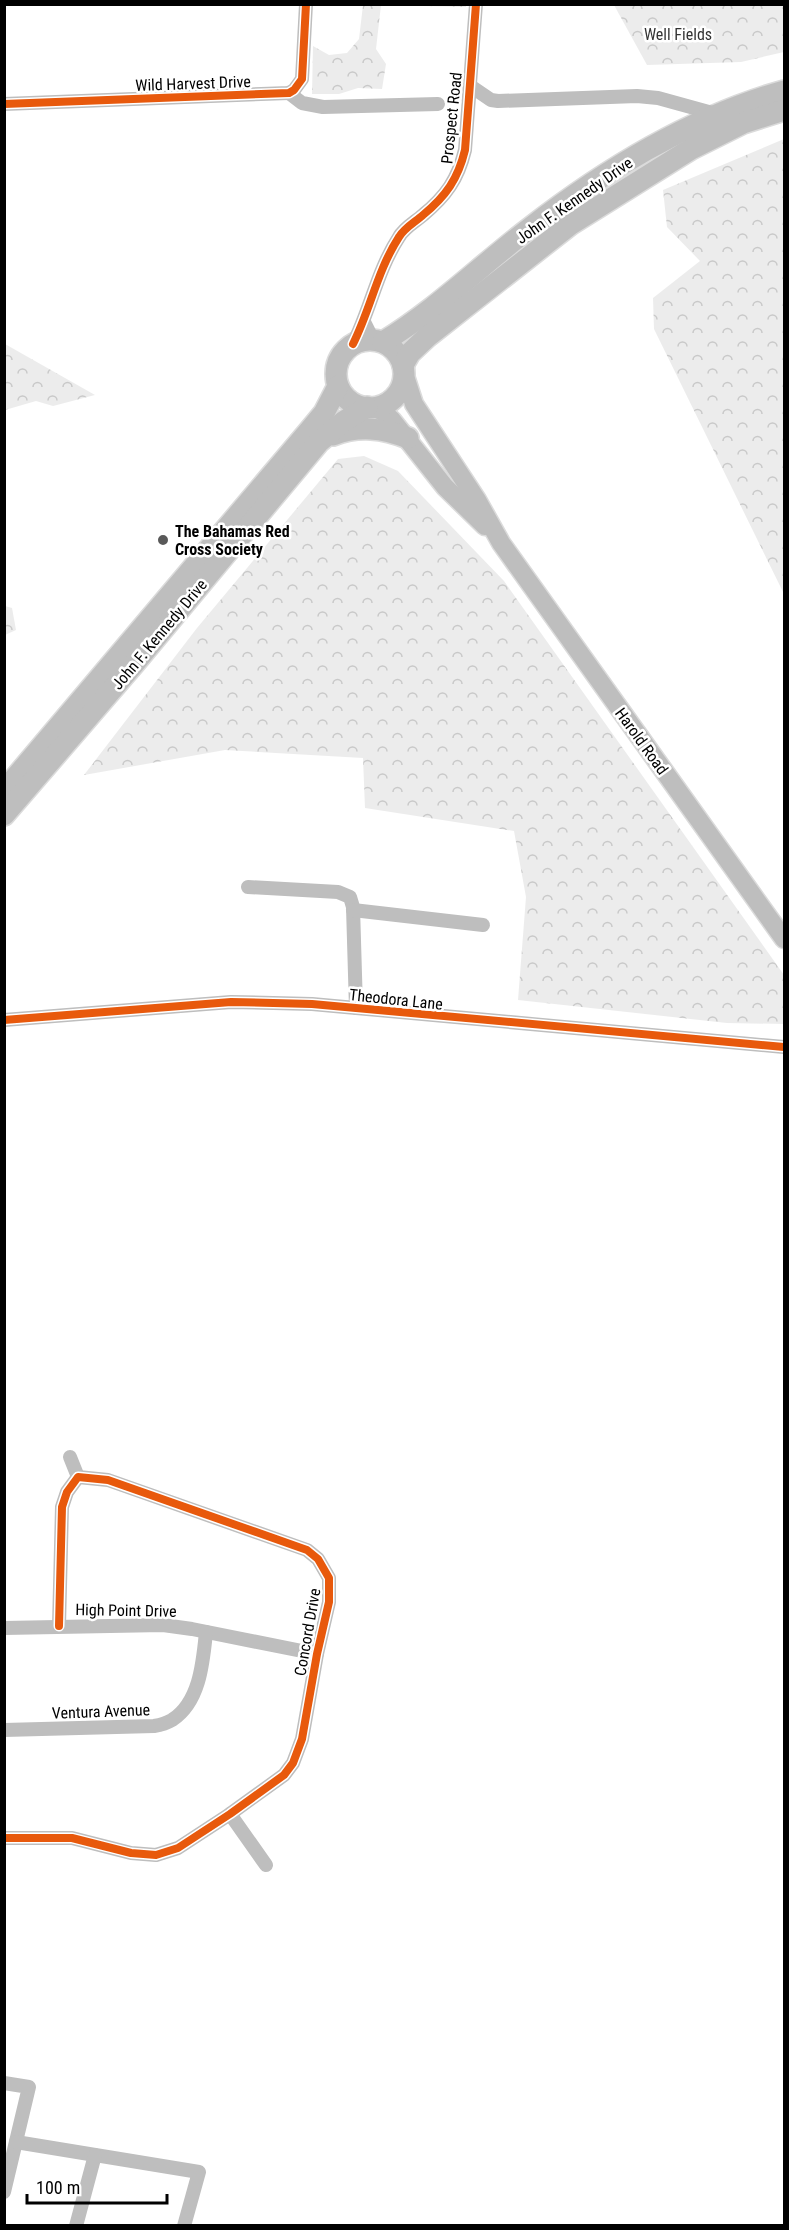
<svg xmlns="http://www.w3.org/2000/svg" width="789" height="2230" font-family="'Roboto Condensed',sans-serif">
  <defs>
    <pattern id="forest-crowns" width="20" height="18" patternUnits="userSpaceOnUse" patternTransform="scale(1.5)"><rect width="20" height="18" fill="#ececec"/><path d="M2 6a3 3 0 1 1 6 0M12 15a3 3 0 1 1 6 0" fill="none" stroke="#c9c9c9"/></pattern>
  </defs>
  <rect width="100%" height="100%" fill="#fff"/>
  <g fill="url(#forest-crowns)">
    <path d="M363,5h103v2l-85,-2 -5,44 10,15 -4,25 -24,-1 -19,6h-27l1,-48 16,9 18,-2 12,-14z"/>
    <path d="M614,5h170v47l-43,10 -94,3z"/>
    <path d="M784,139v455l-130,-265 -1,-31 47,-37 -33,-34 -4,-37z"/>
    <path d="M5,344l90,51 -42,11 -17,-5 -31,9z"/>
    <path d="M364,456l34,15 106,110 280,394v49l-57,-1 -209,-23 8,-103 -12,-66 -149,-23 -2,-50 -138,-8 -141,25 113,-147 141,-169z"/>
    <path d="M5,606l7,2 4,22 -11,5z"/>
  </g>
  <g fill="none" stroke-linecap="round" stroke-linejoin="round">
    <g stroke="#dbdbdb" stroke-width="21">
      <g id="major">
        <path d="M404,373l10,31 63,96 24,43 283,396"/>
        <path d="M373,407l10,5 9,8 53,67 40,39"/>
      </g>
    </g>
    <g stroke="#dbdbdb" stroke-width="24">
      <g id="highway">
        <circle cx="370" cy="374" r="34"/>
        <path d="M383,342c53,-32 97,-76 147,-114 76,-59 162,-111 254,-137"/>
        <path d="M403,365l7,-12 17,-16 144,-113 120,-75 52,-26 41,-13"/>
        <path d="M333,435c26,-10 50,-7 75,3"/>
        <path d="M4,791l305,-360 15,-18 14,-27"/>
        <path d="M4,815l130,-151 185,-222 24,-20 24,-15"/>
      </g>
    </g>
    <g stroke="#bebebe" stroke-width="14">
      <path d="M469,85l22,15 7,1 139,-5 21,2 58,16"/>
      <path d="M289,93l13,10 21,4 115,-3"/>
      <path d="M4,104l285,-11 5,-3 8,-11 4,-75"/>
      <path d="M364,322l9,18"/>
      <path d="M353,344c18,-36 24,-73 46,-107 5,-9 16,-15 24,-22 23,-19 35,-36 42,-65l11,-146"/>
      <path d="M248,887l90,5 12,5 3,10 3,101"/>
      <path d="M353,910l130,15"/>
      <path d="M4,1020l227,-18 81,2 472,43"/>
      <path d="M70,1457l8,20"/>
      <path d="M4,1628l159,-3 29,4 125,25"/>
      <path d="M4,1730l150,-4c6,-1 13,-3 18,-6 28,-18 31,-58 34,-88"/>
      <path d="M230,1814l36,51"/>
      <path d="M4,1838h68l59,15 25,2 22,-7 52,-34 54,-39 9,-12 9,-24 15,-85 12,-52v-24l-11,-19 -11,-9 -199,-70 -30,-3 -11,15 -5,15 -3,119"/>
      <path d="M4,2083l25,4 -25,105"/>
      <path d="M16,2142l183,30 -15,54"/>
      <path d="M76,2226l19,-71"/>
    </g>
    <use href="#major" stroke="#bebebe" stroke-width="18"/>
    <use href="#highway" stroke="#bebebe" stroke-width="21"/>
    <g stroke="#fff" stroke-width="11">
      <g id="cycleway">
        <path d="M4,104l285,-11 5,-3 8,-11 4,-75"/>
        <path d="M353,344c18,-36 24,-73 46,-107 5,-9 16,-15 24,-22 23,-19 35,-36 42,-65l11,-146"/>
        <path d="M4,1020l227,-18 81,2 472,43"/>
        <path d="M4,1838h68l59,15 25,2 22,-7 52,-34 54,-39 9,-12 9,-24 15,-85 12,-52v-24l-11,-19 -11,-9 -199,-70 -30,-3 -11,15 -5,15 -3,119"/>
      </g>
    </g>
    <use href="#cycleway" stroke="#e8590c" stroke-width="8"/>
  </g>
  <circle fill="#595959" stroke="#fff" stroke-width="2" cx="163" cy="540" r="6"/>
  <g text-anchor="middle" stroke-width="5" stroke-linejoin="round" paint-order="stroke">
    <g font-size="16" fill="#333" stroke="#fff">
      <text x="678" y="40">Well Fields</text>
    </g>
    <g font-size="16" fill="#000" stroke="#fff">
      <text transform="translate(193 83) rotate(-2)" y="6">Wild Harvest Drive</text>
      <text transform="translate(451 118) rotate(-84)" y="6">Prospect Road</text>
      <text transform="translate(574 200) rotate(-35)" y="6">John F. Kennedy Drive</text>
      <text transform="translate(159 634) rotate(-50)" y="6">John F. Kennedy Drive</text>
      <text transform="translate(642 741) rotate(54)" y="6">Harold Road</text>
      <text transform="translate(396 999) rotate(6)" y="6">Theodora Lane</text>
      <text transform="translate(126 1610) rotate(1)" y="6">High Point Drive</text>
      <text transform="translate(307 1632) rotate(-80)" y="6">Concord Drive</text>
      <text transform="translate(101 1711) rotate(-2)" y="6">Ventura Avenue</text>
    </g>
    <g font-size="16" font-weight="bold" fill="#000" stroke="#fff" text-anchor="start">
      <text x="175" y="537">The Bahamas Red<tspan x="175" dy="18">Cross Society</tspan></text>
    </g>
  </g>
  <rect width="789" height="2230" fill="none" stroke="#000000" stroke-width="12"/>
  <path d="M27 2194v9h140v-9" fill="none" stroke="#000000" stroke-width="3"/>
  <text x="36" y="2194" font-size="18" fill="#000000" stroke="#ffffff" stroke-width="4.5" paint-order="stroke">100 m</text>
</svg>
